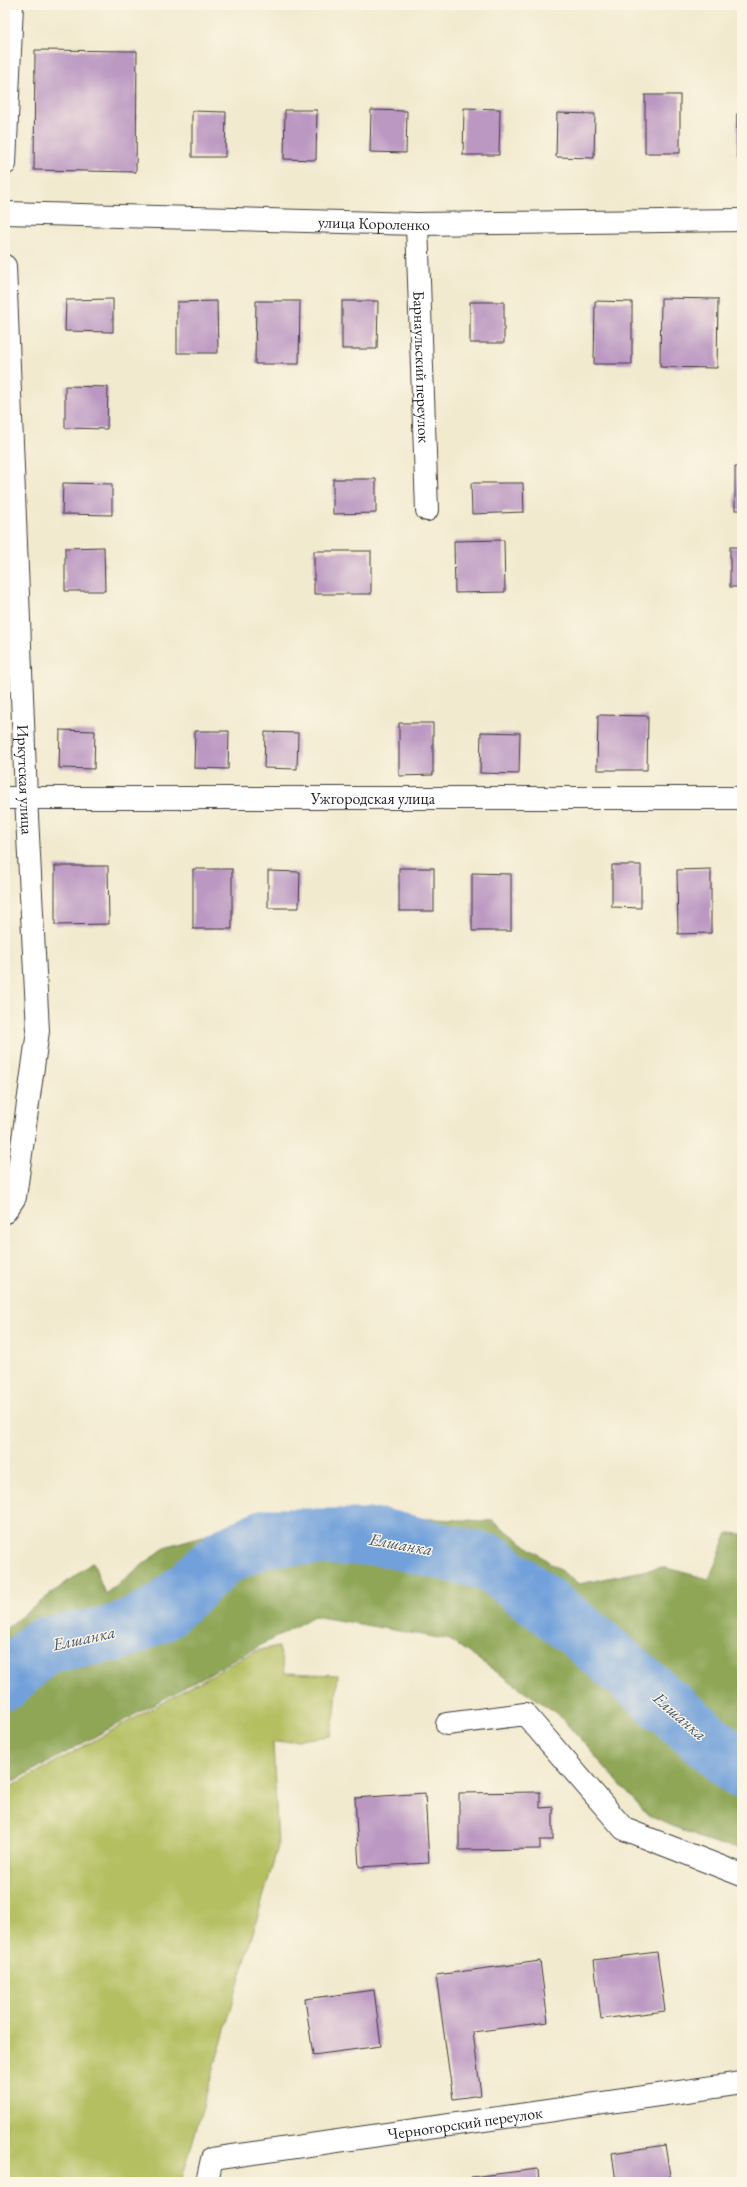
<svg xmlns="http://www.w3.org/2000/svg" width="747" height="2187" font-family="'EB Garamond',serif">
  <rect width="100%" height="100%" fill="#fcf5e5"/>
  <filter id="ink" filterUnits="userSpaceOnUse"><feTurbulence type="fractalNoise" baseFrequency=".025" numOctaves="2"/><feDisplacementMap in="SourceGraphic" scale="8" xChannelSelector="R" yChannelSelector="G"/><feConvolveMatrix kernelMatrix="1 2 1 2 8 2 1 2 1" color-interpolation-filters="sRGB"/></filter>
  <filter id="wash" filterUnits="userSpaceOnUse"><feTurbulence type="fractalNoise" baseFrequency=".012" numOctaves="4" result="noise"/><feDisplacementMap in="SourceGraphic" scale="16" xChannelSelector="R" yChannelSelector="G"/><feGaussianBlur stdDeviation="0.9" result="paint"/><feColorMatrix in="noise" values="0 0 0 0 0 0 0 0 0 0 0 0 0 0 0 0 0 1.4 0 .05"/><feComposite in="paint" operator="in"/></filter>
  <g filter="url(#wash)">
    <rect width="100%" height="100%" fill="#f2eacf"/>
    <path fill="#b3bf61" stroke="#686e3e" d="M278,1646l7,27 53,2 -3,38 -5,23 -57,7 5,103 -97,336h-176v-392l250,-139z"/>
    <path fill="#8ea657" stroke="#55613a" d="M282,1514l211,7 86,63 83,-17 47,12 19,-46 14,1v314l-30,-5 -65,-28 -89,-101 -108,-74 -136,-24 -309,170v-157l88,-67 12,32 62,-48z"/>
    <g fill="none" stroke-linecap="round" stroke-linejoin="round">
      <path stroke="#71a0da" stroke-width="57" d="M5,1682l37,-36 74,-13 46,-20 60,-55 44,-21h115l110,26 91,70 160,137"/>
    </g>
    <g id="blocks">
      <g fill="#bb98c2">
        <path d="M35,50l102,1 -1,121 -102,-2z"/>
        <rect x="645" y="95" width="35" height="58"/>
        <path d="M464,108l36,1 -1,46h-36z"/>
        <path d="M285,110h32l-1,50 -32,-1z"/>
        <path d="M371,110l36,1 -1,42 -36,-1z"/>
        <path d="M192,111l34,1 -1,45h-33z"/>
        <path d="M557,113l38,1 -1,44 -38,-1z"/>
        <rect x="737" y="114" width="5" height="42"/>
        <path d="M661,298l57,1 -1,69 -57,-1z"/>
        <path d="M113,299v33l-48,-1 1,-31z"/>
        <path d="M217,301l1,52h-41v-51z"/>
        <path d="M256,301h44l-1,63h-44z"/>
        <path d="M342,301h36l-1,48h-35z"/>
        <path d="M595,301l37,1v62h-38z"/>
        <rect x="470" y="302" width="34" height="41"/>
        <path d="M65,386l43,1 -1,42 -42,-1z"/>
        <rect x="735" y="467" width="7" height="43"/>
        <path d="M333,479h43v34l-43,1z"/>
        <path d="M63,483l49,1v31l-50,-1z"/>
        <path d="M471,483h52l1,29 -52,2z"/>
        <path d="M504,540l1,52 -50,1 -1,-52z"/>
        <path d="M104,547l1,44h-40v-43z"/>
        <rect x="730" y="547" width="12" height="40"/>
        <rect x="314" y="551" width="57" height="43"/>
        <path d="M598,715l50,1 -1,54h-50z"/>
        <path d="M399,723h34v52l-34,1z"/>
        <path d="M60,730l35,1 -1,38 -35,-1z"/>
        <path d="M195,731h34l-1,38 -34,-1z"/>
        <path d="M265,732l33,1 -1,36 -33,-1z"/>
        <path d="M481,732l39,1 -1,41 -39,-1z"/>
        <path d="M612,865h29v43l-29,-1z"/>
        <path d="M55,866h53l1,58 -54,1z"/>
        <rect x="399" y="868" width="35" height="43"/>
        <rect x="193" y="869" width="39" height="60"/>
        <path d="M711,869v64l-33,1 -1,-64z"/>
        <path d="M268,871l32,1 -1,36h-31z"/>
        <path d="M472,873l39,1v57h-39z"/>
        <path d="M540,1792v16l13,-1v33h-13v9l-81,1v-57z"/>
        <path d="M425,1793l4,70 -70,4 -4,-69z"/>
        <path d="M657,1952l8,59 -64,8 -7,-59z"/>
        <path d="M540,1961l8,61 -75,10 8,63 -28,4 -17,-124z"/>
        <path d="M374,1990l7,56 -68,9 -8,-56z"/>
        <path d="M665,2145l6,37h-55l-4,-29z"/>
        <path d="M538,2169l1,13h-67l-1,-5z"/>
      </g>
    </g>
  </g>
  <g filter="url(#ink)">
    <use href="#blocks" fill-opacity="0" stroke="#3c3b37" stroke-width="1"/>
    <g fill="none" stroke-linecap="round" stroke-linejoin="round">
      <g stroke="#3c3b37" stroke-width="24">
        <g id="minor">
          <path d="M5,164l7,-159"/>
          <path id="s1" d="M5,213l412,11 325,-4"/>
          <path id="s2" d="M417,224l10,286"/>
          <path id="s3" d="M5,266l21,531 12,234 -23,166 -10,15"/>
          <path id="s4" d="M5,798h737"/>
          <path d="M447,1724l78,-10 99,115 118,46"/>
          <path id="s5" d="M207,2182l5,-23 530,-76"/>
        </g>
      </g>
      <use href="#minor" stroke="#fff" stroke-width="22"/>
    </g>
  </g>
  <g text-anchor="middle" stroke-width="3" stroke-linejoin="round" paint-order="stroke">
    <g font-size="16" fill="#1c1c1c" stroke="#fcf5e5">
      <text dy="6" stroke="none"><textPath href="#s1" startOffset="369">улица Короленко</textPath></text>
      <text dy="6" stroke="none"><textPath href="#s2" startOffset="143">Барнаульский переулок</textPath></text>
      <text dy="6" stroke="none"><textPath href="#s3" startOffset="514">Иркутская улица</textPath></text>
      <text dy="6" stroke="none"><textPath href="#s4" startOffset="368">Ужгородская улица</textPath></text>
      <text dy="6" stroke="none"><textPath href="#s5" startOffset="279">Черногорский переулок</textPath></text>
    </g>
    <g font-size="17" font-style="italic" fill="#425771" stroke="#fcf5e5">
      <text transform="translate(401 1544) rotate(10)" y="6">Елшанка</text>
      <text transform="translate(84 1638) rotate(-12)" y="6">Елшанка</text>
      <text transform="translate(680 1716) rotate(41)" y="6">Елшанка</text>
    </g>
  </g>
  <rect width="747" height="2187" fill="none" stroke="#fcf5e5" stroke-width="20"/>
</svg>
